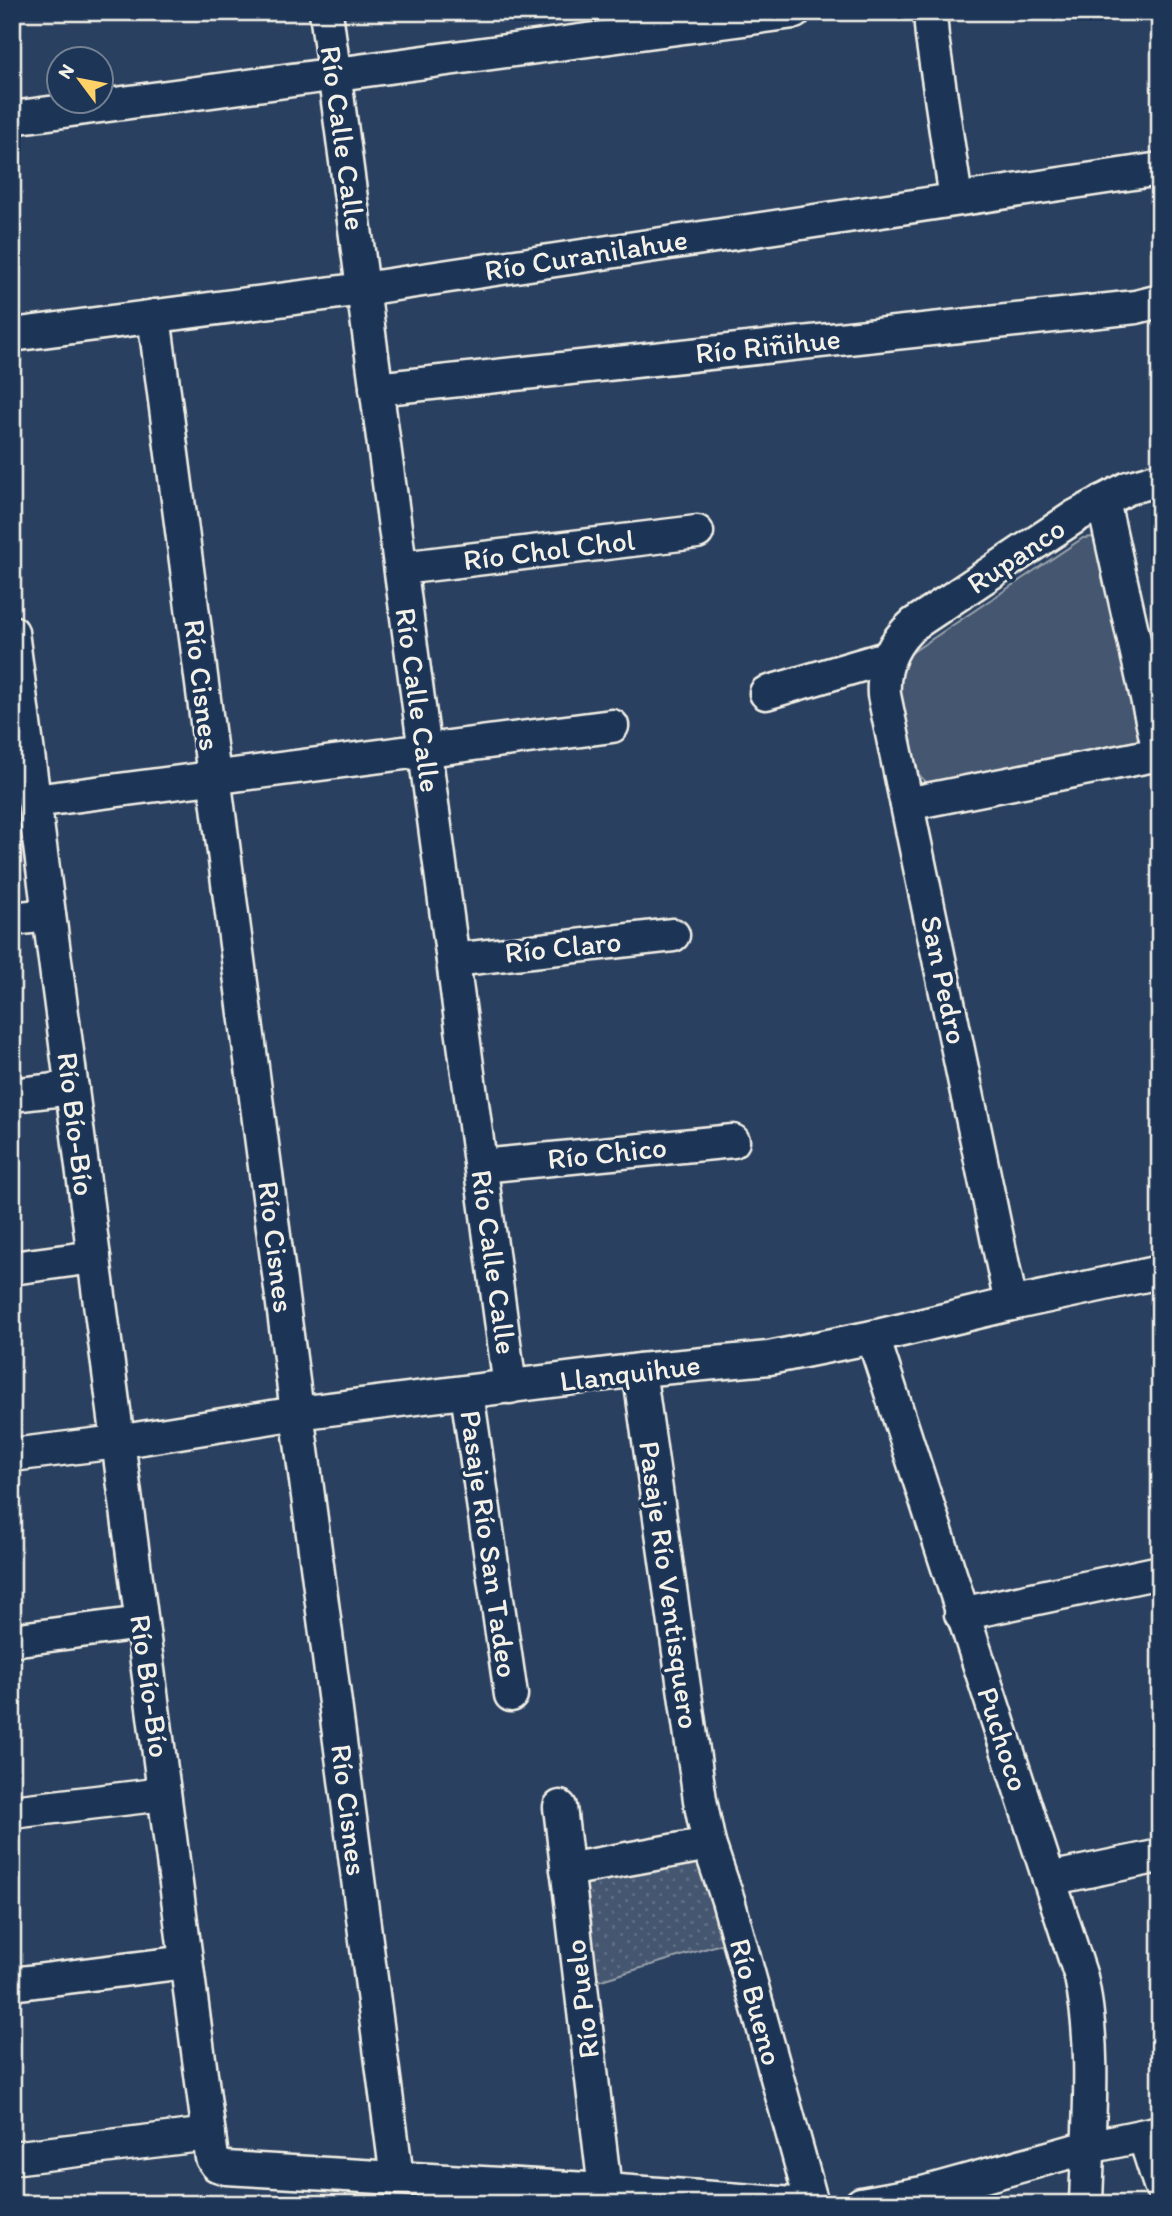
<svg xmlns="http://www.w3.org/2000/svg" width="1172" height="2216" font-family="Itim,sans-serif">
  <defs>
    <pattern id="park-dots" width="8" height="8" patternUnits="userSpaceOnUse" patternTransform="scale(1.75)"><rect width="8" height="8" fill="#445771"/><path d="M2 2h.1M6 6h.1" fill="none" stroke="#607085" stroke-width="1.8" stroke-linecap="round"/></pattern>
  </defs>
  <rect width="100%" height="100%" fill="#2a4060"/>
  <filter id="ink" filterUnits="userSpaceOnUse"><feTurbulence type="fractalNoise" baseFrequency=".0143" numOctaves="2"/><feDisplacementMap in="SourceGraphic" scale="14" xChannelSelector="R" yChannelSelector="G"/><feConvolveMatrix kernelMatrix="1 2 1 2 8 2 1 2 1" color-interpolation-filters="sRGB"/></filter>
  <g filter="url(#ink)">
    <path fill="#445771" stroke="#9ca4ac" stroke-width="2" d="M1093,537l8,8 38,188 -3,11 -195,44 -14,-5 -10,-10 -19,-73 1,-31 12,-16 172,-115z"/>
    <path fill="url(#park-dots)" stroke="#9ca4ac" stroke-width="2" d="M704,1861l27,80 -133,40 -20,-95 16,-12z"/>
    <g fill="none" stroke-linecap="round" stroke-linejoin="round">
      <g stroke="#f4f1e8" stroke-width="37">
        <g id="minor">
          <path d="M326,12l184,1375"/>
          <path d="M930,12l2,25 24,162"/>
          <path d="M12,118l782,-106"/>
          <path d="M154,316l243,1862"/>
          <path d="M12,335l351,-46 797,-120"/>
          <path d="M376,389l760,-82 24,-6"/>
          <path d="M1103,501l57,255"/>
          <path d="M401,568l296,-36"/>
          <path d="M12,632l200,1526 5,7 9,3 379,22 189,14"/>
          <path d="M766,693l123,-36"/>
          <path d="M34,801l578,-75"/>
          <path d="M907,804l252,-50"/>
          <path d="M12,919l37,-4"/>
          <path d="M453,960l220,-25"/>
          <path d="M12,1095l60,-7"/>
          <path d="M481,1166l252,-25"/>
          <path d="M12,1268l82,-11"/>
          <path d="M1011,1304l-127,-609c-2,-29 8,-52 30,-71l162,-108 52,-28 32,-9"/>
          <path d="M873,1337l208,640c16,74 7,151 5,227"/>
          <path d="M639,1370l61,430 9,44 19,56 84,304"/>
          <path d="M467,1393l44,302"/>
          <path d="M12,1455l105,-13 180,-29 342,-43 130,-12 104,-21 138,-33 149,-32"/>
          <path d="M961,1614l199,-42"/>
          <path d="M12,1640l129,-17"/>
          <path d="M560,1807l45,383"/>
          <path d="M12,1812l152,-18"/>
          <path d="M567,1870l142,-26"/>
          <path d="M1049,1879l111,-23"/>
          <path d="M12,1984l174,-22"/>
          <path d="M1144,2136l16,49"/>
          <path d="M12,2158l197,-24"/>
          <path d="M861,2204l62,-11 165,-46 72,-15"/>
        </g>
      </g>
      <use href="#minor" stroke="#1d3557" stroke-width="32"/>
    </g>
  </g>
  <g text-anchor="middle" stroke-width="7" stroke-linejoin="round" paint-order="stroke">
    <g font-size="30" fill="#f4f1e8" stroke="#1d3557">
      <text transform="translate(343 138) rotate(82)" y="10">Río Calle Calle</text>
      <text transform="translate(586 255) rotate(-9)" y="10">Río Curanilahue</text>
      <text transform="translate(768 346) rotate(-6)" y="10">Río Riñihue</text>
      <text transform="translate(549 550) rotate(-7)" y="10">Río Chol Chol</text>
      <text transform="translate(1016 556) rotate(-34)" y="10">Rupanco</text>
      <text transform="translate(202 685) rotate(83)" y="10">Río Cisnes</text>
      <text transform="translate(418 700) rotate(82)" y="10">Río Calle Calle</text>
      <text transform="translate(563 947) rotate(-6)" y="10">Río Claro</text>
      <text transform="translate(944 980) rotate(78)" y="10">San Pedro</text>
      <text transform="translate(76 1124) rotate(83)" y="10">Río Bío-Bío</text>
      <text transform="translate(607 1153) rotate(-6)" y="10">Río Chico</text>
      <text transform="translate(276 1247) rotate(83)" y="10">Río Cisnes</text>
      <text transform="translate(494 1262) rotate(82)" y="10">Río Calle Calle</text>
      <text transform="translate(630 1373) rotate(-7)" y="10">Llanquihue</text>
      <text transform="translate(489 1544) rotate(82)" y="10">Pasaje Río San Tadeo</text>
      <text transform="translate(669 1585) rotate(82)" y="10">Pasaje Río Ventisquero</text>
      <text transform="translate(150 1686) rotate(82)" y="10">Río Bío-Bío</text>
      <text transform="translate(1003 1739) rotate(72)" y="10">Puchoco</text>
      <text transform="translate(349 1810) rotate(83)" y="10">Río Cisnes</text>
      <text transform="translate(582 1999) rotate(-97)" y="10">Río Puelo</text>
      <text transform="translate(756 2002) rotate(75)" y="10">Río Bueno</text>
    </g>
  </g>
  <rect width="1172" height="2216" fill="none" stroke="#1d3557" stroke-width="42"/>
  <rect x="21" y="21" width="1130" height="2174" fill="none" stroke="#f4f1e8" stroke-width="2.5" filter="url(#ink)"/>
  <g transform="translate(80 80) rotate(302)"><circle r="33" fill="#1d3557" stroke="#738091" stroke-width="2"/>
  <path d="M0-5L12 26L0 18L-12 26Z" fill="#ffd166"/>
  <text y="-10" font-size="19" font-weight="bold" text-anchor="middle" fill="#f4f1e8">N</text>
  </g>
</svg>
